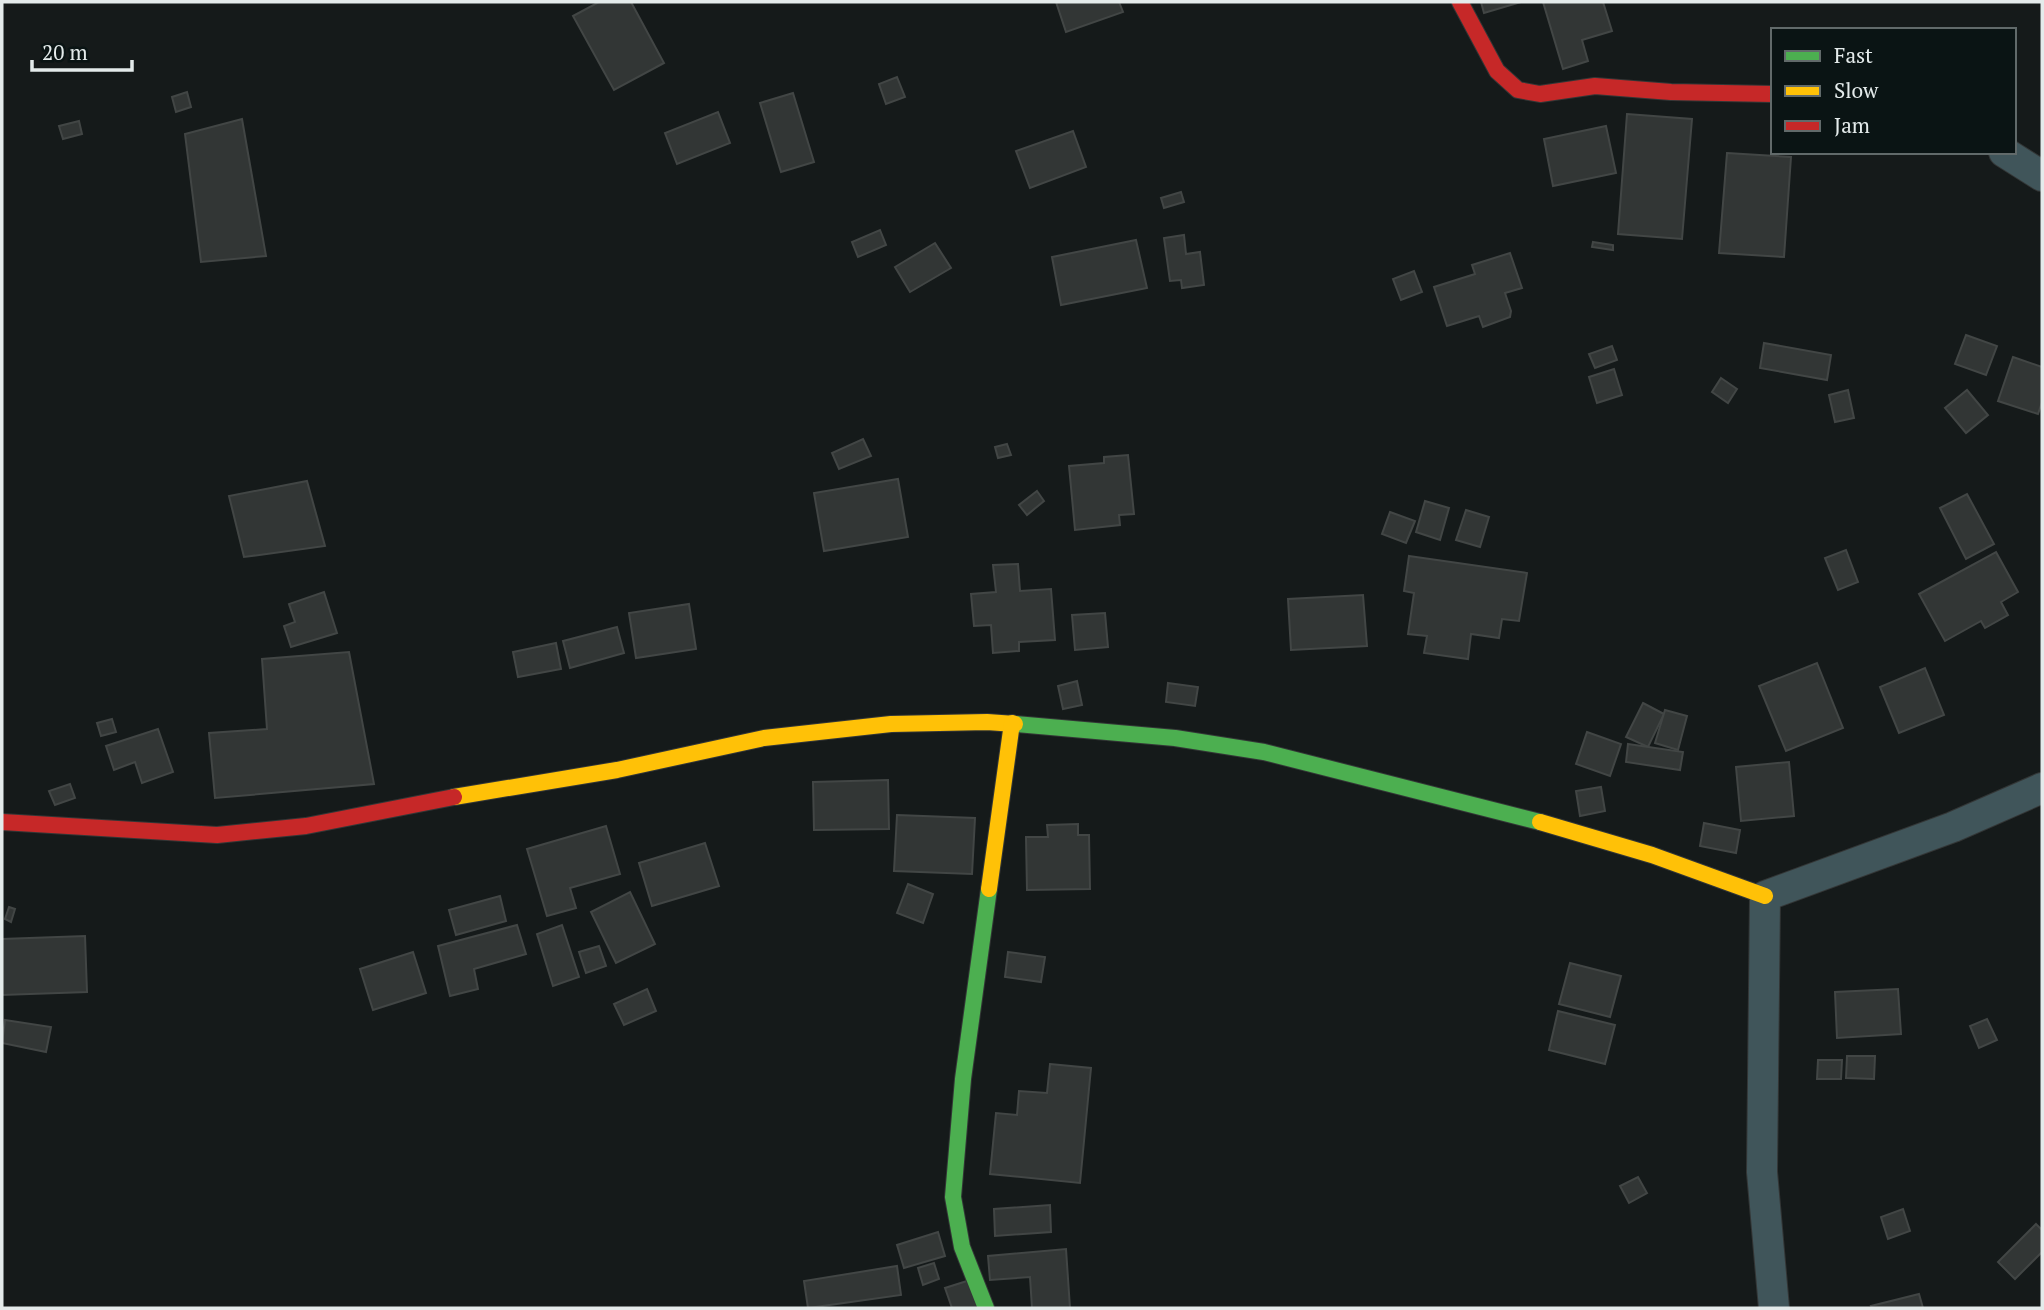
<svg xmlns="http://www.w3.org/2000/svg" width="2044" height="1310" font-family="'PT Serif',serif">
  <rect width="100%" height="100%" fill="#151a1a"/>
  <g fill="#323635" stroke="#424645" stroke-width="2">
    <path d="M599,2h32l33,61 -50,27 -41,-74z"/>
    <path d="M1056,2h63l4,10 -57,20z"/>
    <path d="M1481,2h40l-37,11z"/>
    <path d="M1543,2h60l9,29 -30,9 6,21 -25,8z"/>
    <path d="M897,77l8,20 -19,7 -7,-20z"/>
    <path d="M187,92l4,15 -15,5 -4,-15z"/>
    <path d="M793,93l21,69 -33,10 -21,-69z"/>
    <path d="M718,112l12,31 -53,21 -12,-31z"/>
    <path d="M1627,114l65,5 -10,120 -64,-5z"/>
    <path d="M242,119l24,137 -65,6 -16,-128z"/>
    <path d="M79,121l3,13 -19,5 -4,-13z"/>
    <path d="M1606,126l10,47 -63,13 -9,-47z"/>
    <path d="M1073,131l13,36 -56,21 -14,-37z"/>
    <path d="M1727,153l64,4 -7,100 -65,-4z"/>
    <path d="M1181,192l3,10 -20,6 -3,-10z"/>
    <path d="M880,230l6,15 -28,12 -6,-15z"/>
    <path d="M1184,235l2,19 14,-2 4,33 -22,3 -1,-8 -11,1 -6,-43z"/>
    <path d="M1136,240l11,48 -86,17 -9,-48z"/>
    <path d="M1593,242l20,3v5l-21,-3z"/>
    <path d="M935,243l16,25 -41,24 -15,-25z"/>
    <path d="M1510,253l12,35 -17,5 6,18 -1,6 -27,10 -4,-11 -32,10 -13,-39 41,-13 -3,-9z"/>
    <path d="M1414,271l8,21 -21,8 -8,-21z"/>
    <path d="M1966,335l31,11 -11,29 -31,-11z"/>
    <path d="M1764,343l67,12 -4,25 -67,-12z"/>
    <path d="M1612,346l5,14 -22,8 -6,-14z"/>
    <path d="M2013,357l29,10v35l-4,12 -40,-13z"/>
    <path d="M1614,369l8,26 -25,8 -8,-26z"/>
    <path d="M1721,378l16,11 -9,14 -16,-11z"/>
    <path d="M1848,390l6,28 -19,4 -6,-27z"/>
    <path d="M1967,390l21,25 -22,18 -21,-25z"/>
    <path d="M863,439l8,17 -32,13 -7,-16z"/>
    <path d="M1007,444l4,11 -13,3 -3,-11z"/>
    <path d="M1128,455l6,59 -15,1 1,10 -45,5 -6,-64 35,-3v-6z"/>
    <path d="M898,479l10,58 -84,14 -10,-58z"/>
    <path d="M307,481l18,65 -81,11 -15,-61z"/>
    <path d="M1037,491l7,10 -17,14 -8,-10z"/>
    <path d="M1967,494l27,50 -28,15 -26,-51z"/>
    <path d="M1425,501l24,7 -9,32 -24,-8z"/>
    <path d="M1466,510l23,7 -9,30 -24,-7z"/>
    <path d="M1390,512l25,9 -9,22 -24,-9z"/>
    <path d="M1846,550l12,32 -20,8 -13,-32z"/>
    <path d="M1996,552l22,40 -17,10 7,13 -23,13 -4,-7 -36,20 -26,-47z"/>
    <path d="M1409,556l118,17 -8,48 -17,-2 -3,19 -28,-4 -3,25 -44,-6 3,-17 -19,-2 6,-41 -10,-2z"/>
    <path d="M1018,564l2,27 31,-2 4,51 -36,2v9l-26,2 -2,-28 -17,1 -3,-32 25,-2 -3,-27z"/>
    <path d="M324,592l13,41 -46,14 -7,-21 11,-4 -6,-18z"/>
    <path d="M1363,595l4,51 -76,4 -3,-51z"/>
    <path d="M689,604l7,45 -60,9 -7,-45z"/>
    <path d="M1105,613l3,34 -33,3 -3,-35z"/>
    <path d="M617,627l7,26 -54,15 -7,-27z"/>
    <path d="M556,643l5,26 -43,8 -5,-25z"/>
    <path d="M349,652l25,132 -159,14 -6,-65 58,-4 -5,-70z"/>
    <path d="M1817,663l26,65 -57,23 -27,-65z"/>
    <path d="M1925,668l19,47 -45,18 -19,-46z"/>
    <path d="M1077,681l5,24 -19,4 -5,-23z"/>
    <path d="M1168,683l30,4 -3,19 -29,-4z"/>
    <path d="M1643,703l21,11 -16,33 -22,-10z"/>
    <path d="M1665,710l22,6 -9,34 -23,-7z"/>
    <path d="M112,719l4,13 -15,4 -4,-13z"/>
    <path d="M158,729l15,43 -31,11 -7,-21 -21,8 -8,-24z"/>
    <path d="M1587,732l34,12 -11,32 -34,-12z"/>
    <path d="M1628,744l55,8 -3,18 -54,-8z"/>
    <path d="M1789,762l5,54 -53,5 -5,-54z"/>
    <path d="M888,780l1,49 -75,1 -1,-48z"/>
    <path d="M70,784l5,14 -20,7 -6,-14z"/>
    <path d="M1601,787l4,24 -25,5 -4,-25z"/>
    <path d="M897,815l78,3 -3,56 -78,-3z"/>
    <path d="M1704,823l36,7 -4,23 -36,-7z"/>
    <path d="M1078,824v11h11l1,54 -63,1 -1,-53h22l-1,-12z"/>
    <path d="M606,826l14,48 -50,14 6,20 -29,8 -20,-67z"/>
    <path d="M705,843l14,43 -67,20 -13,-43z"/>
    <path d="M908,884l25,10 -10,29 -26,-10z"/>
    <path d="M630,892l25,52 -39,19 -25,-51z"/>
    <path d="M500,896l6,25 -50,14 -7,-25z"/>
    <path d="M9,907l6,2 -4,13 -6,-3z"/>
    <path d="M517,925l9,29 -52,15 4,20 -28,7 -12,-50z"/>
    <path d="M562,925l17,52 -26,9 -16,-52z"/>
    <path d="M85,936l2,56 -85,3v-56z"/>
    <path d="M599,946l7,20 -20,7 -7,-21z"/>
    <path d="M413,952l13,41 -53,17 -13,-41z"/>
    <path d="M1008,952l37,5 -4,25 -36,-5z"/>
    <path d="M1570,963l51,13 -11,41 -51,-13z"/>
    <path d="M647,989l9,22 -32,14 -10,-21z"/>
    <path d="M1898,989l3,45 -64,4 -2,-46z"/>
    <path d="M1558,1011l57,14 -10,39 -56,-14z"/>
    <path d="M1987,1019l10,21 -18,8 -9,-22z"/>
    <path d="M5,1020l46,7 -5,25 -44,-9z"/>
    <path d="M1847,1056h28l-1,23 -28,-1z"/>
    <path d="M1818,1060h24l-1,19h-24z"/>
    <path d="M1050,1064l41,4 -11,115 -90,-9 6,-61 21,2 2,-24 28,2z"/>
    <path d="M1638,1177l9,16 -18,10 -9,-17z"/>
    <path d="M1050,1205l1,27 -56,4 -1,-27z"/>
    <path d="M1903,1209l7,22 -22,8 -7,-22z"/>
    <path d="M2036,1224l6,6v22l-27,27 -17,-17z"/>
    <path d="M938,1232l7,24 -41,12 -7,-23z"/>
    <path d="M1066,1249l4,59h-38l-2,-31 -40,3 -2,-24z"/>
    <path d="M934,1263l5,16 -16,6 -5,-17z"/>
    <path d="M897,1266l4,29 -93,13 -4,-27z"/>
    <path d="M970,1280l9,28h-27l-7,-20z"/>
    <path d="M1919,1294l4,14h-51l-1,-2z"/>
  </g>
  <g fill="none" stroke-linecap="round" stroke-linejoin="round">
    <g stroke="#333636" stroke-width="32">
      <g id="street">
        <path d="M2004,152l38,24"/>
        <path d="M1774,1308l-12,-136 3,-276 188,-69 89,-39"/>
      </g>
    </g>
    <g stroke="#333636" stroke-width="18">
      <g id="fast">
        <path d="M1015,724l160,14 89,14 276,70"/>
        <path d="M986,1308l-24,-61 -9,-50 10,-118 26,-190"/>
      </g>
    </g>
    <g stroke="#333636" stroke-width="18">
      <g id="slow">
        <path d="M454,797l163,-27 147,-32 127,-14 96,-2 28,2"/>
        <path d="M1540,822l112,33 113,41"/>
        <path d="M989,889l23,-166"/>
      </g>
    </g>
    <g stroke="#333636" stroke-width="18">
      <g id="jam">
        <path d="M1460,2l37,69 21,19 22,4 55,-8 76,6 102,2"/>
        <path d="M2,822l215,13 89,-9 148,-29"/>
      </g>
    </g>
    <use href="#street" stroke="#40555a" stroke-width="30"/>
    <use href="#fast" stroke="#4caf50" stroke-width="16"/>
    <use href="#slow" stroke="#ffc107" stroke-width="16"/>
    <use href="#jam" stroke="#c62828" stroke-width="16"/>
  </g>
  <rect width="2044" height="1310" fill="none" stroke="#e4ebeb" stroke-width="7"/>
  <rect x="1771" y="28" width="245" height="126" fill="#0a1414" stroke="#616a6a" stroke-width="2"/>
  <rect x="1785" y="51" width="35" height="10" fill="#4caf50" stroke="#616a6a" stroke-width="2"/>
  <text x="1834" y="63" font-size="21" fill="#e4ebeb">Fast</text>
  <rect x="1785" y="86" width="35" height="10" fill="#ffc107" stroke="#616a6a" stroke-width="2"/>
  <text x="1834" y="98" font-size="21" fill="#e4ebeb">Slow</text>
  <rect x="1785" y="121" width="35" height="10" fill="#c62828" stroke="#616a6a" stroke-width="2"/>
  <text x="1834" y="133" font-size="21" fill="#e4ebeb">Jam</text>
  <path d="M32 60v10h100v-10" fill="none" stroke="#e4ebeb" stroke-width="3.5"/>
  <text x="42" y="60" font-size="21" fill="#e4ebeb" stroke="#0a1414" stroke-width="5" paint-order="stroke">20 m</text>
</svg>
